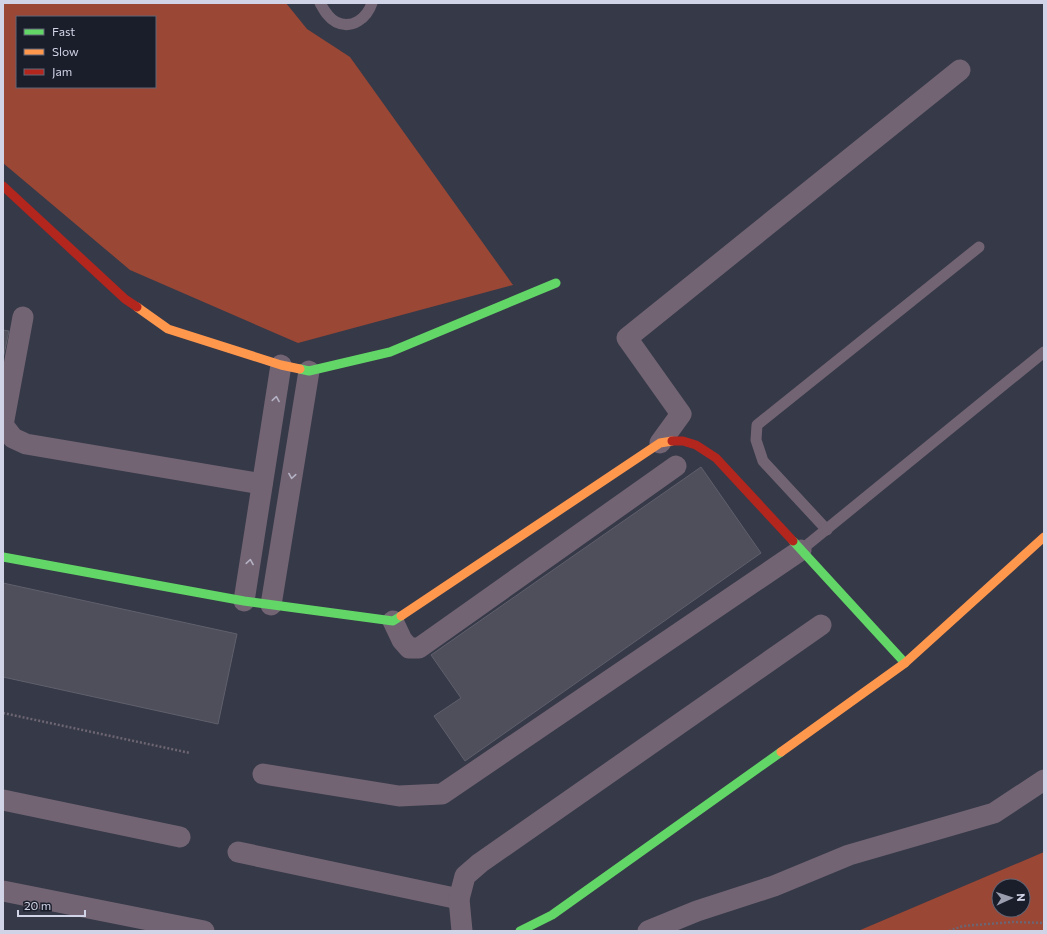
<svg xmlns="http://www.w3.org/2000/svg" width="1047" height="934" font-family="Commissioner,sans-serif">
  <rect width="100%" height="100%" fill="#363948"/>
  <g fill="#9a4735" fill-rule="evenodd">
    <path d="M3,3h283l21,26 43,28 163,228 -215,58 -168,-73 -127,-107zM17,17h138v70h-138z"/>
    <path d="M1044,852v79h-186zM999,886h24v24h-24z"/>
  </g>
  <g fill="#4f4e5b" stroke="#60606d">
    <path d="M3,330l6,1 -6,28z"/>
    <path d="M701,467l60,86 -296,208 -31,-45 27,-18 -30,-43z"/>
    <path d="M3,583l234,51 -19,90 -215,-47z"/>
  </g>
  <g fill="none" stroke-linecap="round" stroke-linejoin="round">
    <g stroke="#6d6572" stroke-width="2.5" stroke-dasharray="2 2" stroke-linecap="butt">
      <path d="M3,713l187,40"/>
      <path d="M949,931l14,-5 50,-4 31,1"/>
    </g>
    <g stroke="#726473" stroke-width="11">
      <path d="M320,3c4,7 8,15 16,19 16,8 31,-4 36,-19"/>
      <path d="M827,530l-64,-69 -7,-21 1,-15 222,-178"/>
      <path d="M801,550l243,-198"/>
    </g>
    <g stroke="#726473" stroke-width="21">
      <path d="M23,317l-20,108 10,13 13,6 236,40"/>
      <path d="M660,443l21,-29 -54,-76 333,-268"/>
      <path d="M244,601l37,-236"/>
      <path d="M271,605l38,-234"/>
      <path d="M393,621l9,19 7,8h10l257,-182"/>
      <path d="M263,774l136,22 43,-2 359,-244"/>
      <path d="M3,800l177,37"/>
      <path d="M238,852l221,47"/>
      <path d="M3,891l201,40"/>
      <path d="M462,931l-3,-32 6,-23 15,-13 341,-238"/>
      <path d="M648,931l49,-20 77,-25 75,-31 145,-42 50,-33"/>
    </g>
    <g stroke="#63d668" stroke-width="9">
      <path d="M300,369l9,2 81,-19 166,-69"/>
      <path d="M793,541l112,122"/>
      <path d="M3,557l241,44 149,20 8,-5"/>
      <path d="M520,931l32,-16 229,-163"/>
    </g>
    <g stroke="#ff974d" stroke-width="9">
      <path d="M137,307l31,22 113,36 19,4"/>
      <path d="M401,616l259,-173 12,-2"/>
      <path d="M781,752l124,-89 139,-126"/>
    </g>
    <g stroke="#b3261e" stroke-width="9">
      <path d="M3,186l122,113 12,8"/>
      <path d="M672,441h11l13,4 20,13 77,83"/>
    </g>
  </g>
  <defs><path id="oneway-chevron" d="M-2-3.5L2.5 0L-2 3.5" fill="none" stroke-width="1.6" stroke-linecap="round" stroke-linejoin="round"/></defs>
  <g stroke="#b4b2c4">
    <use href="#oneway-chevron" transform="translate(276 399) rotate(-81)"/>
    <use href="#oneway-chevron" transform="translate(292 476) rotate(99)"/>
    <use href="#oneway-chevron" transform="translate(250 562) rotate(-81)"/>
  </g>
  <rect width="1047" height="934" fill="none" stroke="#d0d4e6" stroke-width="8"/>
  <rect x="16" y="16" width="140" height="72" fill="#1a1d2a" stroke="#636675"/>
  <rect x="24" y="29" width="20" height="6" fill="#63d668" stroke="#636675"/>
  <text x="52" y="36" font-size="12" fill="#d0d4e6">Fast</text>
  <rect x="24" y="49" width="20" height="6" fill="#ff974d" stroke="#636675"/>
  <text x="52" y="56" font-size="12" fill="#d0d4e6">Slow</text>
  <rect x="24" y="69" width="20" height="6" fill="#b3261e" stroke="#636675"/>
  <text x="52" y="76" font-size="12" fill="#d0d4e6">Jam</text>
  <g transform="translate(1011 898) rotate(87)"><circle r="19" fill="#1a1d2a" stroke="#636675"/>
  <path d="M0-3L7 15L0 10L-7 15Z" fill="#9a9eaf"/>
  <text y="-6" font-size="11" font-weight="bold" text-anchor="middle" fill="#d0d4e6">N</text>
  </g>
  <path d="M18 910v6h67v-6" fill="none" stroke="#d0d4e6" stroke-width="2"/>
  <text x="24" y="910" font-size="12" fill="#d0d4e6" stroke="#1a1d2a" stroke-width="3" paint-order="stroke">20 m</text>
</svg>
